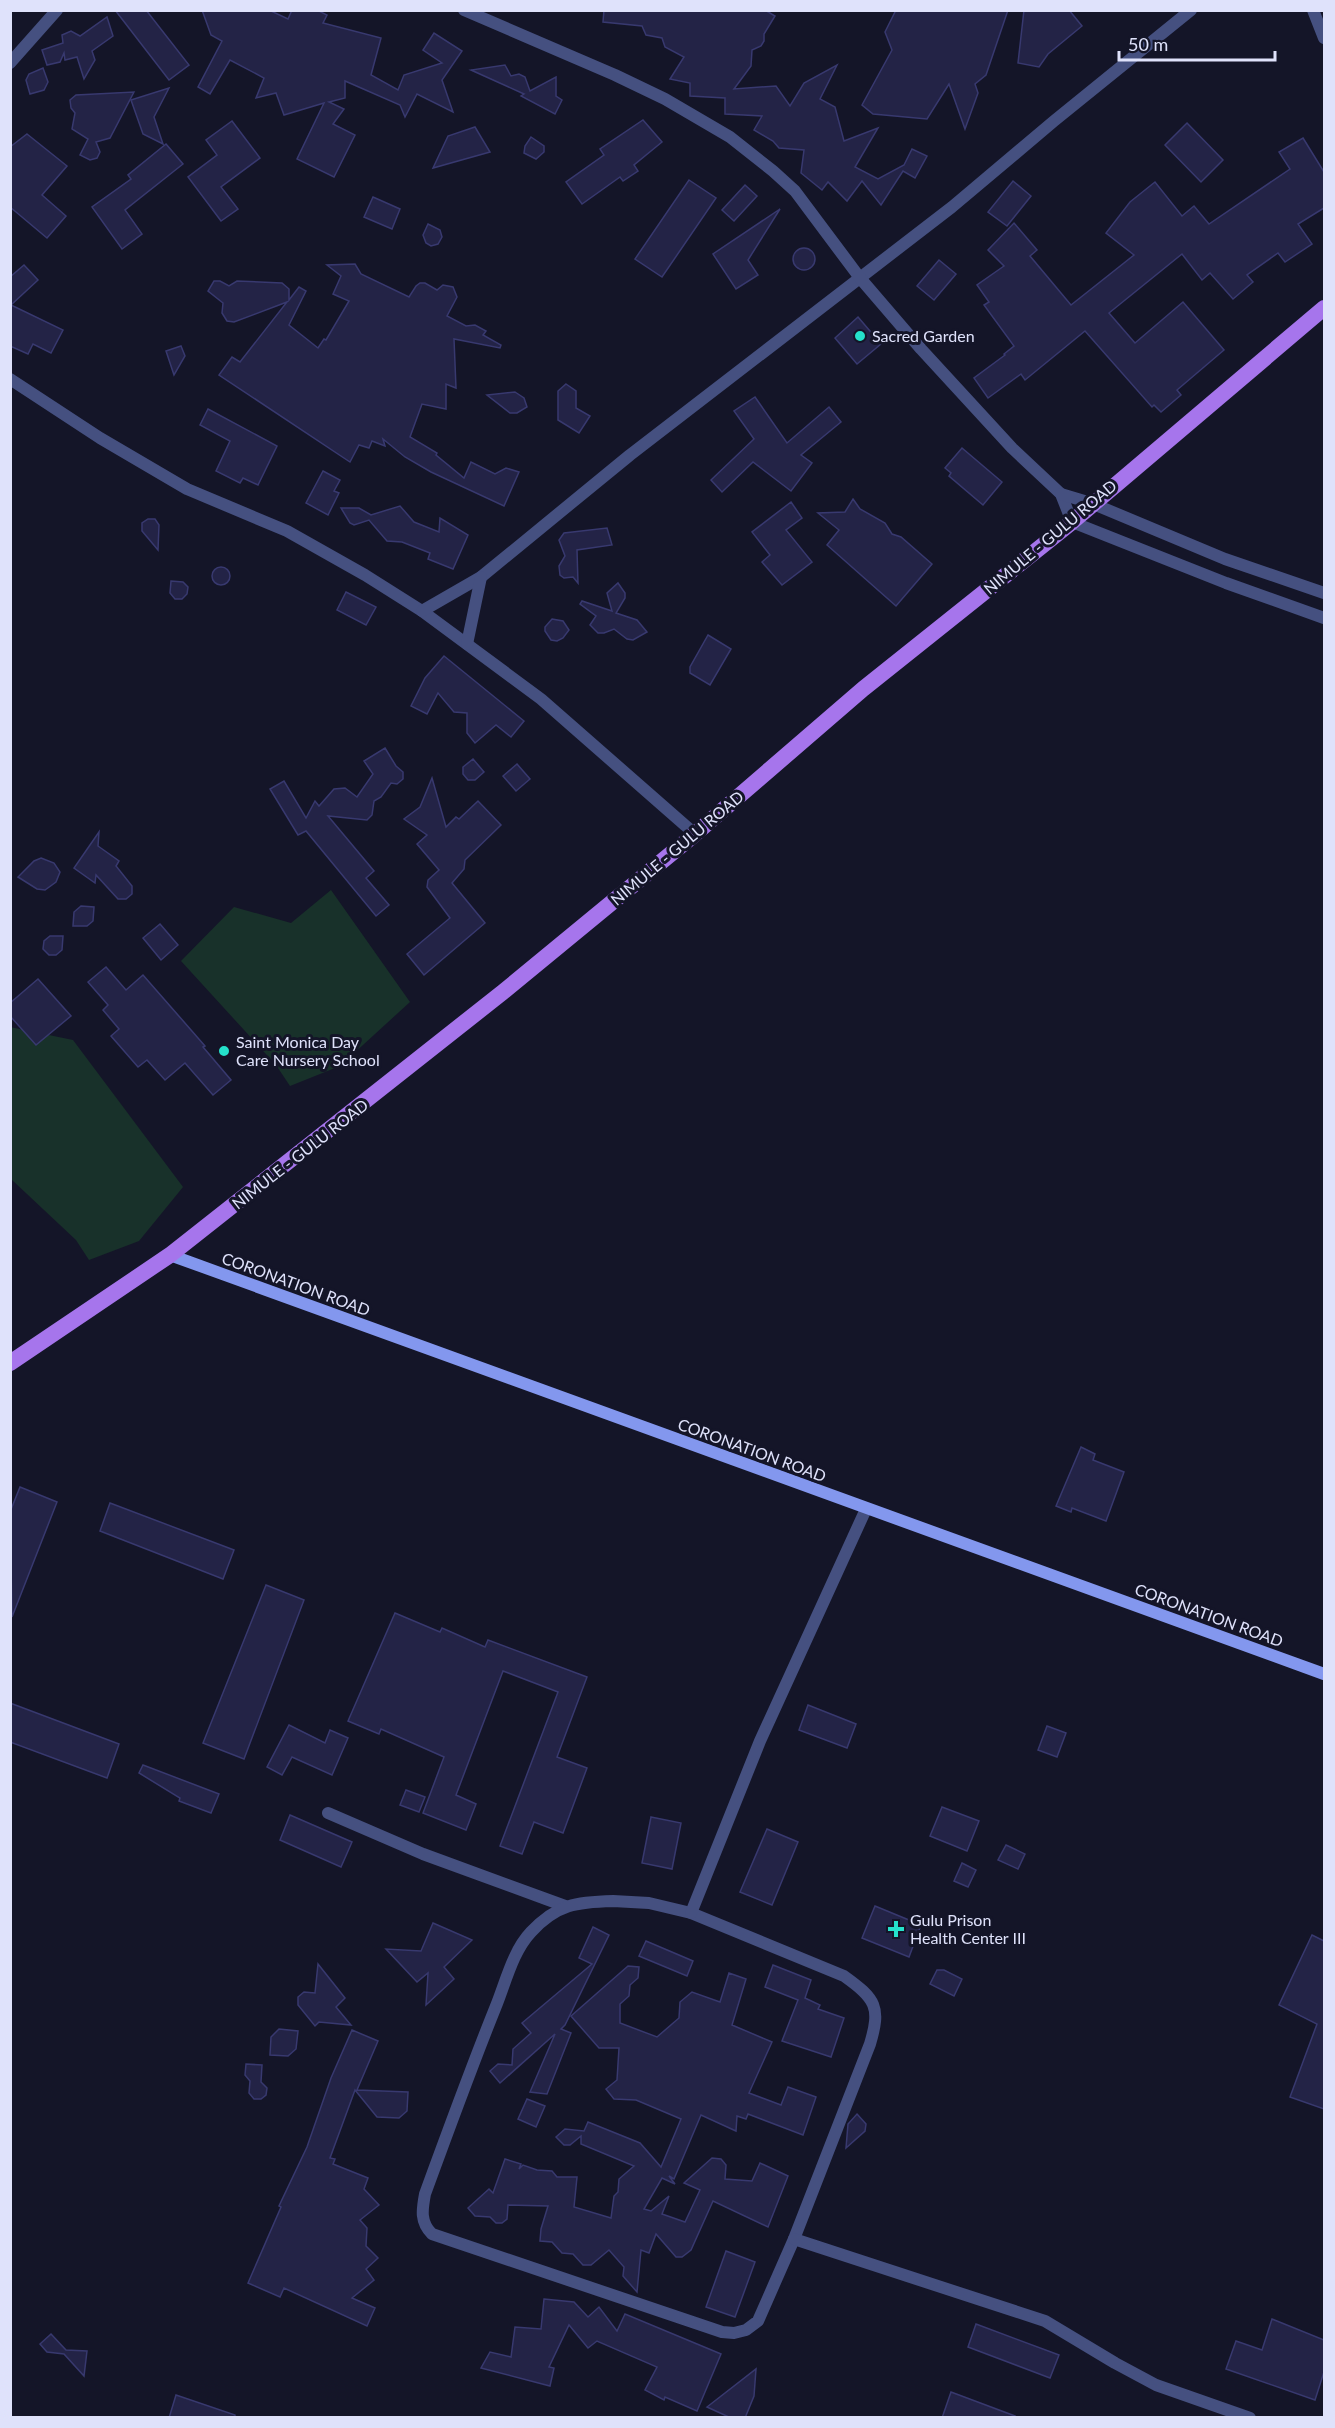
<svg xmlns="http://www.w3.org/2000/svg" width="1335" height="2428" font-family="Lato,sans-serif">
  <rect width="100%" height="100%" fill="#141528"/>
  <g fill="#18312a">
    <path d="M331,890l79,112 -70,64 -50,20 -14,-21 -95,-104 53,-54 57,16z"/>
    <path d="M10,1027l63,13 110,147 -44,54 -50,19 -13,-20 -65,-61z"/>
  </g>
  <g fill="#232346" stroke="#38396f" stroke-width="1.5">
    <path d="M115,10h31l43,55 -20,15z"/>
    <path d="M202,10h67l19,9 4,-9h25l10,5 -4,8 58,15 -10,37 27,15 6,-15 38,-12 -19,-13 11,-17 28,18 -20,29 11,32 -36,-18 -12,23 -5,-12 -55,-24v17l-16,4 15,7 -11,15 22,11 -21,42 -37,-18 27,-56 -40,12 -8,-22 -20,5 8,-20 -34,-18 -20,34 -12,-7 24,-46 -11,-6z"/>
    <path d="M604,10h161l10,6 -11,18v7l-3,5 -9,4 -1,16 -17,23 42,-3 14,20 14,-23 33,-18 -17,34 15,8 9,34 34,-13 -23,39 23,12 26,-14 8,-16 15,7 -12,22 -12,-7 -22,34 -19,-24 -15,20 -19,-19 -6,8 -21,-17 3,-23 -25,-2 -6,-7 -19,-11 8,-14 -37,-2v-16l-35,-2v-13l-20,-4 14,-22 -19,-10 -3,-9 -16,-3 -4,-9 -39,-4z"/>
    <path d="M896,10h112l-22,65 -11,9 3,9 -13,36 -16,-45 -22,35 -54,-5 -11,-9 30,-55 -7,-18z"/>
    <path d="M1024,10h45l13,16 -34,28 -9,13 -21,-4z"/>
    <path d="M107,17l6,19 -21,15 3,9 -11,19 -7,-22 -12,3 -1,-7 -4,9 -13,3 -5,-15 21,-7 -1,-8 9,-4 9,5z"/>
    <path d="M505,65l6,11 8,-2 6,3 5,14 26,-14v19l6,4 -7,14 -34,-18 3,-2 -53,-24z"/>
    <path d="M43,68l5,14 -4,8 -14,4 -4,-14 3,-6z"/>
    <path d="M169,88l-15,29 9,27 -20,-10 -12,-34z"/>
    <path d="M134,92l-24,46 -14,4 4,10 -3,6 -7,2 -10,-5 8,-16 -16,-10 3,-16 -4,-5 -1,-8 6,-5z"/>
    <path d="M643,120l19,22 -28,23 4,6 -15,10 -3,-4 -38,27 -16,-22 38,-27 -4,-6z"/>
    <path d="M232,121l28,37 -39,29 17,22 -17,12 -33,-44 29,-22 -11,-15z"/>
    <path d="M1187,123l36,37 -22,22 -36,-37z"/>
    <path d="M475,127l15,25 -57,16 15,-32z"/>
    <path d="M27,134l40,32 -25,29 24,21 -19,22 -37,-31v-60z"/>
    <path d="M531,137l13,9v6l-8,7 -12,-6 1,-7z"/>
    <path d="M1303,138l21,34v36l-26,16 14,20 -27,18 -7,-9 -31,22 6,7 -20,17 -23,-26 -8,7 -20,-26 -73,59 26,30 48,-41 41,48 -47,40 4,5 -20,17 -7,-7 -2,2 -67,-76 -60,49 -4,-6 -33,24 -14,-20 31,-23 -1,-1 10,-8 -30,-41 5,-3 -12,-17 27,-19 -16,-16 26,-27 23,27 -7,6 41,49 63,-50 -28,-22 24,-31 25,-20 27,34 12,-10 15,18 81,-55 -11,-17z"/>
    <path d="M166,144l17,20 -58,46 17,24 -20,15 -30,-42 39,-28 -3,-4z"/>
    <path d="M689,180l27,18 -54,79 -27,-18z"/>
    <path d="M1013,181l18,15 -24,30 -19,-14z"/>
    <path d="M745,185l12,11 -23,25 -12,-11z"/>
    <path d="M373,197l27,12 -8,20 -28,-12z"/>
    <path d="M780,209l-32,51 10,15 -22,14 -23,-35z"/>
    <path d="M428,224l12,6 2,7 -4,7 -7,2 -5,-3 -3,-8z"/>
    <circle cx="804" cy="259" r="11"/>
    <path d="M939,260l17,14 -22,26 -17,-14z"/>
    <path d="M355,264l6,10 48,23 7,-11 4,-3h5l12,7 6,-5 10,2 4,10 -10,19 19,10 9,-1 11,6 -3,4 18,10 -1,3 -46,-9 2,49 -10,-4v25l-24,-5 -12,33 27,16 -1,2 28,23 7,-16 24,12 11,-6 13,4 -15,34 -73,-34 -26,-15 -22,-18 2,7 -13,-5 -3,7 -10,-3 -9,17 -131,-87 13,-18 8,5 47,-60 -53,20 -7,-1 -5,-8 1,-10 -15,-12 6,-10h6l9,5 8,-5 45,2 7,6v11l10,-13 7,4 -17,34 29,23 6,-9 2,1 23,-39 -16,-7 8,-18 -14,-11z"/>
    <path d="M24,265l14,15 -27,25 52,25 -12,23 -18,-9 -5,10 -18,-8v-69z"/>
    <path d="M858,317l23,27 -24,20 -22,-26z"/>
    <path d="M181,346l4,10 -11,19 -8,-24z"/>
    <path d="M566,384l10,7v17l14,8 -11,17 -21,-13v-29z"/>
    <path d="M515,392l9,6 3,9 -10,6h-7l-23,-18z"/>
    <path d="M755,397l32,46 42,-36 12,15 -40,33 11,8 -21,28 -38,-29 -31,30 -11,-12 43,-41 -20,-28z"/>
    <path d="M208,409l69,37 -19,39 -15,-7 -3,5 -24,-12 14,-30 -30,-16z"/>
    <path d="M962,448l40,34 -19,23 -34,-29 2,-3 -6,-5z"/>
    <path d="M323,471l17,9 -6,11 5,2 -11,22 -22,-12z"/>
    <path d="M853,499l7,10 25,14 7,11 9,3 31,27 -36,42 -69,-61 12,-15 -21,-17 27,-1z"/>
    <path d="M791,502l11,16 -16,12 26,32 -30,23 -20,-23 8,-7 -18,-23z"/>
    <path d="M400,506l14,16 25,10 1,-14 28,17 -15,34 -25,-10 2,-6 -28,-11 -15,-1 -18,-21 -15,5 -4,-2 -9,-15h18l12,7z"/>
    <path d="M148,519h7l4,6 -1,25 -16,-19v-8z"/>
    <path d="M607,528l5,17 -35,5 1,33 -5,-6 -9,1 -4,-3 -1,-9 6,-10 -6,-16 5,-7z"/>
    <circle cx="221" cy="576" r="9"/>
    <path d="M171,581l12,1 5,5 -1,7 -5,5h-7l-5,-6z"/>
    <path d="M618,583l7,10v5l-9,15 21,7 10,12 -14,8 -6,-1 -13,-10 -10,4h-6l-8,-8 6,-9 -16,-12 2,-3 30,10 -5,-18z"/>
    <path d="M346,592l30,15 -10,18 -29,-15z"/>
    <path d="M552,619l11,2 6,9 -6,8 -6,3 -6,-1 -6,-9v-4z"/>
    <path d="M708,635l23,14 -21,36 -20,-12v-6z"/>
    <path d="M444,656l80,65 -13,16 -15,-12 -21,18 -8,-10v-20l-13,-1 -16,-19 -11,21 -16,-8 14,-28z"/>
    <path d="M385,748l11,18 7,6v7l-6,5 -6,-1 -10,14 -7,4 -2,14 -5,5 -39,-4 46,55 -8,7 23,27 -13,11 -70,-85 -8,4 -28,-46 14,-8 22,37 9,-17 4,5 15,-17 11,-1 12,9 16,-23 -9,-13z"/>
    <path d="M473,759l11,13 -9,8h-7l-5,-6v-7z"/>
    <path d="M517,764l13,15 -14,12 -13,-15z"/>
    <path d="M432,778l14,49 10,-10 3,2 19,-18 23,24 -36,35 -1,9 -12,14 33,40 -61,52 -17,-21 43,-36 -23,-31 1,-7 11,-10 -22,-26 10,-9 -23,-16 16,-12z"/>
    <path d="M99,832l-1,14 21,15 -3,5 16,20v8l-6,5h-8l-22,-24 -1,8 -21,-15z"/>
    <path d="M41,858l13,5 6,9 -4,10 -11,8 -8,-1 -19,-12 16,-16z"/>
    <path d="M81,906l13,1 -1,14 -6,5h-14l1,-14z"/>
    <path d="M160,924l18,21 -17,15 -18,-22z"/>
    <path d="M50,936h13l-1,14 -6,5h-7l-6,-6 1,-8z"/>
    <path d="M106,967l20,23 17,-15 62,71 -2,1 28,33 -18,15 -28,-32 -20,17 -18,-20 -9,7 -27,-31 8,-7 -16,-19 5,-5 -20,-23z"/>
    <path d="M38,979l33,37 -35,29 -26,-29v-13z"/>
    <path d="M1081,1447l14,7 -2,6 31,12 -18,49 -34,-13 -1,4 -15,-6z"/>
    <path d="M20,1487l37,15 -45,115 -2,-105z"/>
    <path d="M110,1503l124,47 -11,29 -123,-48z"/>
    <path d="M266,1585l38,15 -60,159 -41,-16z"/>
    <path d="M395,1613l45,19 2,-4 43,19 3,-7 99,37 -30,80 30,11 -24,65 -29,-11 -12,32 -22,-8 58,-154 -55,-21 -47,124 20,9 -10,26 -43,-17 21,-56 -63,-28 -2,5 -31,-13z"/>
    <path d="M10,1703l109,41 -12,34 -97,-36z"/>
    <path d="M808,1705l48,19 -9,24 -48,-18z"/>
    <path d="M289,1725l36,18 5,-13 18,8 -16,37 -40,-18 -10,18 -15,-8z"/>
    <path d="M1047,1726l19,7 -9,24 -19,-7z"/>
    <path d="M143,1765l76,29 -8,19 -32,-12 1,-3 -41,-25z"/>
    <path d="M406,1790l19,7 -6,15 -19,-7z"/>
    <path d="M942,1807l37,14 -12,30 -37,-15z"/>
    <path d="M290,1815l62,27 -11,25 -61,-27z"/>
    <path d="M651,1817l30,6 -9,46 -30,-6z"/>
    <path d="M767,1829l31,13 -26,63 -32,-13z"/>
    <path d="M1006,1845l19,9 -7,15 -20,-9z"/>
    <path d="M962,1863l14,7 -8,17 -14,-6z"/>
    <path d="M875,1906l46,19 -12,32 -47,-19z"/>
    <path d="M433,1923l39,17 -28,27 10,12 -28,26 2,-32 -11,9 -31,-33 35,2z"/>
    <path d="M593,1927l16,8 -44,90 -4,4 10,4 -24,61 -17,-2 25,-58 -55,49 -10,-12 8,-7 14,1 1,-16 18,-16 -9,-10 70,-59 -13,-6z"/>
    <path d="M1312,1935l12,6v168l-34,-12 27,-73 -38,-19z"/>
    <path d="M646,1941l47,20 -6,15 -48,-20z"/>
    <path d="M318,1964l27,34 -9,9 15,18 -32,-3 -4,4 -17,-21v-8l6,-5 11,1z"/>
    <path d="M773,1965l38,15 -6,18 15,7 -2,4 26,9 -13,39 -49,-16 16,-41 -33,-13z"/>
    <path d="M628,1966l11,1 -1,11 -8,7 -1,11 -9,8v19l37,14 22,-19 1,-16 12,-10 28,10 9,-29 17,6 -14,46 40,17 -23,51 32,12 7,-18 28,10 -13,38 -55,-21 -2,5 -9,-3 -1,15 -35,-16 -27,64 -5,-3 6,8 -13,-6 -18,31 7,2 18,-15 -7,18 23,8 15,-32 -16,-7 28,-25 9,1 5,6 -1,14 27,2 8,-18 28,13 -20,51 -55,-26 -22,49 -9,7h-6l-20,-23 -7,19 -8,-3 -4,42 -14,-16 1,-9 -15,-17 -18,15h-8l-10,-11 -11,-1 -10,-11 -12,-1 1,-12 7,-23 -40,-1 -1,14 -5,4h-6l-6,-6 -15,-1 -7,-8 21,-19 4,4 12,-34 16,5 -2,5 4,-4 14,5 15,1 5,6h20l-3,30 37,11 3,-22 4,-4 1,-13 15,-13 -53,-22v-8l-11,9h-6l-8,-8 9,-8 19,2 4,-9 52,21 21,24 20,-48 -45,-19 -22,-1 -8,-10 11,-9 2,-32h-20l-28,-32z"/>
    <path d="M937,1970h7l18,9 -8,17 -24,-12z"/>
    <path d="M279,2029l19,2 -2,18 -8,7 -18,-1 1,-18z"/>
    <path d="M352,2030l26,11 -21,49 51,2 -1,19 -8,7 -22,-1 -22,-27 -25,68 5,1 -2,5 35,14 -4,11 15,16 -19,15 7,8 -1,18 12,12 -12,11 8,11 -22,18 23,10 -8,18 -83,-38 -4,9 -32,-14 33,-76 -2,-1 28,-59 24,-69z"/>
    <path d="M246,2064l16,1 -1,17 6,6 -1,7 -5,4h-7l-5,-6 1,-12 -5,-6z"/>
    <path d="M527,2099l18,7 -9,21 -18,-8z"/>
    <path d="M857,2114l9,10 -1,7 -19,17 2,-24z"/>
    <path d="M726,2251l29,11 -20,55 -29,-10z"/>
    <path d="M544,2299l30,3 14,15 11,-10 18,24 8,-17 96,40 -24,57 -32,-14 -1,3 -19,-10 12,-23 -60,-26 -9,7 -19,-23 -20,42 5,1 -4,18 -69,-18 9,-16 21,5 4,-30 26,2z"/>
    <path d="M1272,2319l52,21v32l-9,28 -89,-31 10,-28 26,9z"/>
    <path d="M976,2324l83,31 -9,23 -82,-31z"/>
    <path d="M51,2334l15,16 21,1 -3,25 -20,-22 -17,-2 -7,-8z"/>
    <path d="M756,2369l-2,27 -9,22h-14l-24,-11z"/>
    <path d="M951,2392l64,24 -1,2h-72z"/>
    <path d="M176,2395l59,20v3h-66z"/>
  </g>
  <g fill="none" stroke-linecap="round" stroke-linejoin="round">
    <g stroke="#455080" stroke-width="12">
      <path d="M1313,10l11,28"/>
      <path d="M10,63l47,-53"/>
      <path d="M10,379l90,59 87,51 100,42 78,44 57,36 119,88 154,135"/>
      <path d="M422,611l59,-34 149,-122 322,-248 102,-86 137,-111"/>
      <path d="M467,644l14,-67"/>
      <path d="M328,1813l95,41 142,52"/>
      <path d="M613,1901l36,2 42,10 153,63c32,23 37,31 26,68l-76,195 -36,82 -12,9 -12,3 -12,-1 -290,-98c-12,-12 -10,-24 -7,-40 23,-63 46,-126 71,-188 10,-25 17,-55 35,-74 26,-28 46,-30 82,-31z"/>
      <path d="M691,1913l69,-172 106,-232"/>
      <path d="M794,2239l251,82 70,42 41,22 94,33"/>
    </g>
    <g stroke="#455080" stroke-width="12">
      <path d="M464,10l151,65 50,24 65,38 43,34 22,20 65,87 61,71 91,99 49,46 11,28 154,61 98,35"/>
      <path d="M1061,494l30,9 134,56 99,34"/>
    </g>
    <path stroke="#8397ee" stroke-width="12" d="M170,1255l1154,419"/>
    <path stroke="#a675ec" stroke-width="16" d="M10,1363l160,-108 333,-263 192,-158 168,-145 209,-167 252,-214"/>
  </g>
  <g fill="#25e1cb" stroke="#141528" stroke-width="2">
    <circle cx="860" cy="336" r="6"/>
    <circle cx="224" cy="1051" r="6"/>
    <path d="M893 1920h6v6h6v6h-6v6h-6v-6h-6v-6h6z"/>
  </g>
  <g text-anchor="middle" stroke-width="6" stroke-linejoin="round" paint-order="stroke">
    <g font-size="16" fill="#dfe2fb" stroke="#141528" text-anchor="start">
      <text x="872" y="342">Sacred Garden</text>
      <text x="236" y="1048">Saint Monica Day<tspan x="236" dy="18">Care Nursery School</tspan></text>
      <text x="910" y="1926">Gulu Prison<tspan x="910" dy="18">Health Center III</tspan></text>
    </g>
    <g font-size="16" fill="#dfe2fb" stroke="#141528">
      <text transform="translate(1050 537) rotate(-40)" y="6">NIMULE - GULU ROAD</text>
      <text transform="translate(677 848) rotate(-40)" y="6">NIMULE - GULU ROAD</text>
      <text transform="translate(300 1154) rotate(-38)" y="6">NIMULE - GULU ROAD</text>
      <text transform="translate(296 1284) rotate(20)" y="6">CORONATION ROAD</text>
      <text transform="translate(752 1450) rotate(20)" y="6">CORONATION ROAD</text>
      <text transform="translate(1209 1615) rotate(20)" y="6">CORONATION ROAD</text>
    </g>
  </g>
  <rect width="1335" height="2428" fill="none" stroke="#dfe2fb" stroke-width="24"/>
  <path d="M1119 51v9h156v-9" fill="none" stroke="#dfe2fb" stroke-width="3"/>
  <text x="1128" y="51" font-size="18" fill="#dfe2fb" stroke="#141528" stroke-width="4.5" paint-order="stroke">50 m</text>
</svg>
